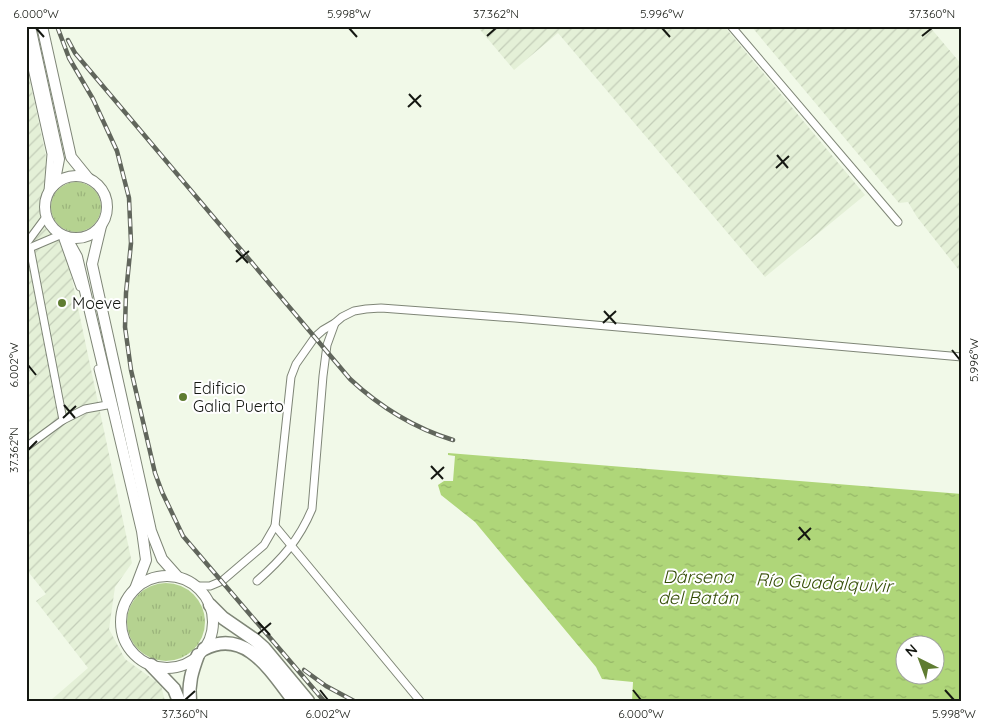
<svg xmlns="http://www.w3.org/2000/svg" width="988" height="727" font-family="Quicksand,sans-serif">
  <defs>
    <pattern id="industrial-furrows" width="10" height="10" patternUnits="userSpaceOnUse" patternTransform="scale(1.25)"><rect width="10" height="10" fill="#e4f0d7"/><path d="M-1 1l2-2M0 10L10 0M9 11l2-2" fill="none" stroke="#c3cdb8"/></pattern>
    <pattern id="grass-tufts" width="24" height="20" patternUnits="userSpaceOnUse" patternTransform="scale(1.25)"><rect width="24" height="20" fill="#b5d290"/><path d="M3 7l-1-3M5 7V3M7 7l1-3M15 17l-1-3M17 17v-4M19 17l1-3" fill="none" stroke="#9bb47b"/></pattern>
    <pattern id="water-ripples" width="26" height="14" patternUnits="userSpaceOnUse" patternTransform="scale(1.25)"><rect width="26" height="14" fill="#afd679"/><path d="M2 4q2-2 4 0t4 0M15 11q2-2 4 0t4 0" fill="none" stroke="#96b768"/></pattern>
  </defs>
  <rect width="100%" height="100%" fill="#f1f9e8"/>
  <g fill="url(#industrial-furrows)">
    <path d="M477,26h247l141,169 -100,82 -207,-244 -44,37z"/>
    <path d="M751,26h178l33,39v209l-45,-57 -9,-15 -9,1z"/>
    <path d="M26,62l106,501 -17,24 -6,42 16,30 36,26 4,16h-115l38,-33 -52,-67 10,-7 -20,-25z"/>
  </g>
  <g fill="url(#grass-tufts)">
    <circle cx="76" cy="207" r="25"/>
    <circle cx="166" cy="622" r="39"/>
  </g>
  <path fill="url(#water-ripples)" fill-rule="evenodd" d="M448,453l514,41v207h-330l1,-19 -31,-3 -6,-12 -121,-145 -34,-27 -3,-10 6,-4h9l2,-25 -7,-1zM906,644h30v30h-30z"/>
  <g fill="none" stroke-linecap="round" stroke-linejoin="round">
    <g stroke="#7f8677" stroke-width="9">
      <g id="street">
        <path d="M731,26l167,196"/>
        <path d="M26,41l25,113 -3,37"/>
        <path d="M63,239l17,48"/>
        <path d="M26,244l20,-27"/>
        <path d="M27,249l33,-14"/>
        <path d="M63,420l22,-11 22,-4 -9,-36"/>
        <path d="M26,447l37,-27 -33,-172"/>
        <path d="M275,526l145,175"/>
        <path d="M257,581c25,-22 42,-41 55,-72l11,-133 4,-31 8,-22"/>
        <path d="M197,586h13l12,-5 42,-36 11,-19 16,-149 5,-13 19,-27 8,-7 12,-7 7,-6 12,-6 12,-2 15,-1 134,10 447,39"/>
      </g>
    </g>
    <g stroke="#7f8677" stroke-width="12">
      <g id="secondary">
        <path d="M30,26l29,133 -5,26"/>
        <path d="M42,26l29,131 17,21"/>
        <circle cx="76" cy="207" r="31"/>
        <path d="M101,226l-9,38 59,267 11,28 16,18"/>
        <path d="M66,237l11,20 65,274 4,29 -11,29"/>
        <circle cx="167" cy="622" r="46"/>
      </g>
    </g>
    <g stroke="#7f8677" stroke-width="15">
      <g id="highway">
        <path d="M210,605l13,13 32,22 9,8 44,53"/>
        <path d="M204,649c42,-22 68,24 90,52"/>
        <path d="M151,665l23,24 5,12"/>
        <path d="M190,701c-2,-17 2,-30 8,-46"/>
      </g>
    </g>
    <use href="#street" stroke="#fff" stroke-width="7"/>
    <use href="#secondary" stroke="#fff" stroke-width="10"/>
    <use href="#highway" stroke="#fff" stroke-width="12"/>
    <g stroke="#61665c" stroke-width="4.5">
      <g id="rail">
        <path d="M57,26l12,32 24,41 24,52 12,47 2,45 -5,50 -1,34 6,43 24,103 7,19 21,44 141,165"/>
        <path d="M68,40l7,13 275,326c30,28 64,49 103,61"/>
        <path d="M304,670l22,16 28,15"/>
      </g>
    </g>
    <use href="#rail" stroke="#fff" stroke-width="2.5" stroke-dasharray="8" stroke-linecap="butt"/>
  </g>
  <path fill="none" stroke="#151812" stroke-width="2" d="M36,28l8,9M349,28l8,9M662,28l8,9M487,36l9,-8M922,36l10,-8M409,94l12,13M408,107l13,-12M777,155l11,13M776,168l13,-12M236,250l12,13M236,262l13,-11M604,311l12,13M603,323l13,-12M952,350l8,10M28,365l8,10M64,405l11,13M63,418l13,-12M28,450l9,-9M431,466l12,13M431,479l13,-12M799,527l11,13M798,540l13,-12M258,622l12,13M258,634l13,-11M320,690l8,10M633,690l8,10M945,690l9,10M185,700l10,-9"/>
  <g fill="#5f7c31" stroke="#fff" stroke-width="2">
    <circle cx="62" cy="303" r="5"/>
    <circle cx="183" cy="397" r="5"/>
  </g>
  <g text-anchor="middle" stroke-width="4" stroke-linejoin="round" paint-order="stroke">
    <g font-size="16" fill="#151812" stroke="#fff" text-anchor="start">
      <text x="72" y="309">Moeve</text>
      <text x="193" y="394">Edificio<tspan x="193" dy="18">Galia Puerto</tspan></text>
    </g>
    <g font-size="18" font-style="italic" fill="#344c06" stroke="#fff">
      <text x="698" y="583">Dársena<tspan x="698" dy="21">del Batán</tspan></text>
      <text transform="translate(824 583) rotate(3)" y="6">Río Guadalquivir</text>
    </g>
  </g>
  <rect width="988" height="727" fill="none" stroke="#ffffff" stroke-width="55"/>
  <g transform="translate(920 660) rotate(318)"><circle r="24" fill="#ffffff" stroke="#a1a3a0"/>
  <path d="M0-4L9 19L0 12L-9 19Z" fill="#5f7c31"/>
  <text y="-8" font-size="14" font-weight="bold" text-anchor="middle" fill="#151812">N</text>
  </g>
  <rect x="28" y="28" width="932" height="672" fill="none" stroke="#151812" stroke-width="2"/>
  <g font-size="12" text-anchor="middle" fill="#151812">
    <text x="36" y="18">6.000°W</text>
    <text x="349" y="18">5.998°W</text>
    <text x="496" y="18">37.362°N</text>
    <text x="662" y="18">5.996°W</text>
    <text x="932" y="18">37.360°N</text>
    <text transform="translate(974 360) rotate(-90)" y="4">5.996°W</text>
    <text transform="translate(14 365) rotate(-90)" y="4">6.002°W</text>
    <text transform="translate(14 450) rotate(-90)" y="4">37.362°N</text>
    <text x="185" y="718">37.360°N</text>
    <text x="328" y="718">6.002°W</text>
    <text x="641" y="718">6.000°W</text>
    <text x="954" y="718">5.998°W</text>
  </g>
</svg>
